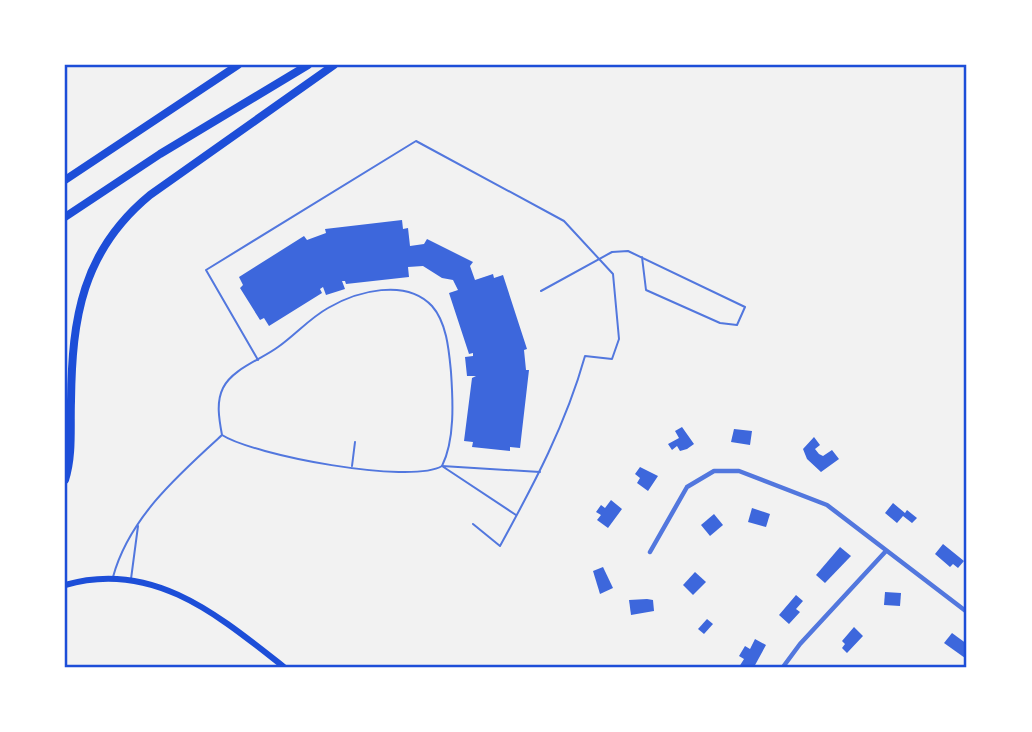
<svg xmlns="http://www.w3.org/2000/svg" width="1032" height="732" font-family="Overpass,sans-serif">
  <rect width="100%" height="100%" fill="#f2f2f2"/>
  <g fill="#3d67dc">
    <path d="M402,220l1,9 5,-1 2,18 14,-2 3,-5 46,23 -3,4 5,14 18,-6 1,4 9,-3 24,74 -3,1 2,20h3l-9,78 -10,-1v4l-38,-4 1,-5 -9,-1 8,-63 4,-2h-9l-2,-19 8,-1v-3l-4,1 -20,-61 9,-3 -5,-10 -11,-2 -19,-12 -15,1 1,10 -63,7 -1,-3h-3l3,8 -19,6 -3,-8 -3,2 2,4 -53,33 -5,-8 -4,2 -20,-32 3,-3 -4,-8 65,-41 3,4 19,-7 -1,-4z"/>
    <path d="M682,427l12,17 -7,5 -7,2 -3,-5 -5,4 -4,-6 11,-6 -4,-7z"/>
    <path d="M734,429l18,2 -2,14 -19,-3z"/>
    <path d="M814,437l6,8 -5,4 4,5 4,2 9,-6 7,9 -18,13 -14,-13 -4,-10z"/>
    <path d="M640,467l18,9 -10,15 -11,-8 3,-5 -5,-4z"/>
    <path d="M611,500l11,9 -14,19 -11,-8 4,-5 -5,-3 5,-7 4,3z"/>
    <path d="M893,503l12,10 2,-3 10,8 -5,5 -9,-7 -6,7 -12,-10z"/>
    <path d="M752,508l18,6 -4,13 -18,-5z"/>
    <path d="M714,514l9,11 -13,11 -9,-11z"/>
    <path d="M943,544l21,17 -6,7 -5,-4 -3,3 -15,-13z"/>
    <path d="M840,547l11,9 -26,27 -9,-8z"/>
    <path d="M603,567l10,21 -13,6 -7,-23z"/>
    <path d="M695,572l11,10 -13,13 -10,-10z"/>
    <path d="M885,592l16,1 -1,13 -16,-1z"/>
    <path d="M796,595l7,6 -7,8 4,3 -11,12 -10,-9z"/>
    <path d="M647,599l6,1 1,11 -23,4 -2,-15z"/>
    <path d="M707,619l6,5 -9,10 -6,-5z"/>
    <path d="M854,627l9,9 -16,17 -5,-5 3,-4 -3,-3z"/>
    <path d="M952,633l15,11 -2,14 -21,-15z"/>
    <path d="M755,639l11,6 -12,22h-15l5,-8 -5,-3 6,-10 5,3z"/>
  </g>
  <g fill="none" stroke-linecap="round" stroke-linejoin="round">
    <g stroke="#5277de" stroke-width="2">
      <path d="M541,291l71,-39 16,-1 117,56 -8,18 -17,-2 -74,-33 -4,-33"/>
      <path d="M258,360l-52,-90 210,-129 148,80 49,53 6,65 -7,20 -27,-3c-19,68 -51,128 -85,190l-27,-22"/>
      <path d="M352,466l3,-24"/>
      <path d="M516,515l-74,-49 98,6"/>
      <path d="M113,577c16,-59 65,-102 109,-142 -3,-16 -6,-33 1,-47 9,-19 39,-29 55,-41 17,-12 32,-29 50,-39 29,-17 78,-30 104,-2 15,17 17,45 19,66 2,29 4,68 -9,94 -32,19 -189,-11 -220,-31"/>
      <path d="M131,579l7,-53"/>
    </g>
    <g stroke="#5277de" stroke-width="4.5">
      <path d="M650,552l37,-65 27,-16h25l88,34 140,107"/>
      <path d="M783,667l17,-23 86,-93"/>
    </g>
    <path stroke="#1d4ed8" stroke-width="6" d="M65,585c88,-26 154,31 219,82"/>
    <g stroke="#1d4ed8" stroke-width="8">
      <path d="M65,180l173,-115"/>
      <path d="M65,217l95,-63 148,-89"/>
      <path d="M65,480c8,-25 5,-53 6,-79 1,-83 11,-150 79,-206l184,-130"/>
    </g>
  </g>
  <rect width="1032" height="732" fill="none" stroke="#ffffff" stroke-width="133"/>
  <rect x="66" y="66" width="899" height="600" fill="none" stroke="#1d4ed8" stroke-width="2.5"/>
</svg>
